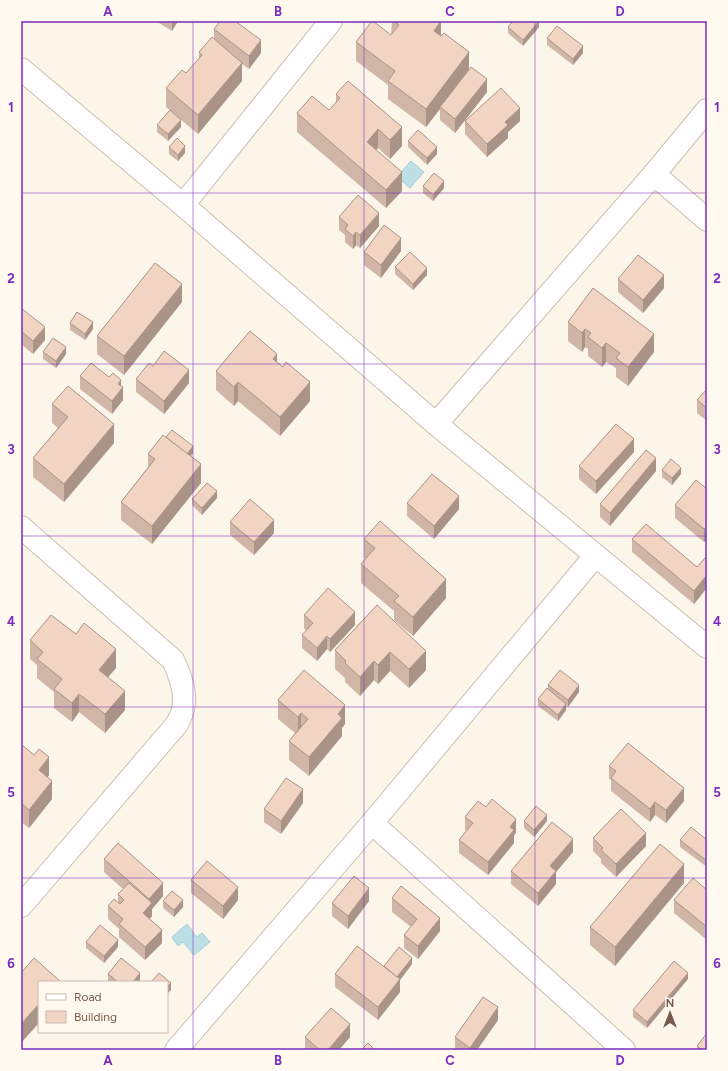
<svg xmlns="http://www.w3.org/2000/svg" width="728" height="1071" font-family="Figtree,sans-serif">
  <rect width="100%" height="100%" fill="#fcf5e9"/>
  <g fill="#bde0e6" stroke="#a4d0d8">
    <path d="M411,161l13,11 -14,16 -13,-11z"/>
    <path d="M187,924l10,13 5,-4 8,9 -16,13 -11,-13 -5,4 -6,-9z"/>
  </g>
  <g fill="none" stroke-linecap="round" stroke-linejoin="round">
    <g stroke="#cfbdaf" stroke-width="24">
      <g id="minor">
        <path d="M21,69l162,136 253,219 271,223"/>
        <path d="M654,174l53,46"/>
        <path d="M183,205l148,-184"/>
        <path d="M436,424l218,-250 53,-64"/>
        <path d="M21,527l152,133c7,15 14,33 10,49 -1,5 -4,11 -6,15l-156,182"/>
        <path d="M372,823l252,227"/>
        <path d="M176,1050l196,-227 223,-267"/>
      </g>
    </g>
    <use href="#minor" stroke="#fff" stroke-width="22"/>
  </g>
  <g fill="#cfb6a6">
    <path d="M156,21h22l-6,10z"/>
    <path d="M392,21h49v15l46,56 -32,41 -15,-13v-11l-14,18 -38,-28v-14l-32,-24v-19l35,-7z"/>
    <path d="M539,21v6l-16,19 -15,-13v-6z"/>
    <path d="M214,29l47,24 -12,16 -7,-5v17l-44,53 -32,-27v-19l20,-15 13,-14v-7l15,-14z"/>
    <path d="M547,38l36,15 -10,12 -26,-20z"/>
    <path d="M336,94l66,52 -12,13 -12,-11 -2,2 26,41 -16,17 -89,-76v-19l32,-3 7,-8z"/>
    <path d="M465,121h55l-12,11v6l-21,19 -22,-23z"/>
    <path d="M157,125l24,2 -13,14 -11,-9z"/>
    <path d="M408,141l29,13 -10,11 -19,-18z"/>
    <path d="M169,147l16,6 -7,8 -9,-7z"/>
    <path d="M423,186l21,2 -11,13 -10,-8z"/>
    <path d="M339,217l40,9 -19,22 -4,-3 -3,4 -8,-7v-7l-6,-5z"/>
    <path d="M401,251l-20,27 -17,-13v-13z"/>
    <path d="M395,267l32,8 -14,15 -18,-16z"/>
    <path d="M618,279l46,9 -21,25 -25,-21z"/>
    <path d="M182,302l-58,73 -27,-21v-18z"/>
    <path d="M21,308l24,32 -12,14 -12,-10z"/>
    <path d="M568,322l86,30 -26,34 -12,-9v-9l-10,-6 -4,5 -14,-11v-7l-3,-2 -3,5 -14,-11z"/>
    <path d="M70,323l23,6 -8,11 -15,-10z"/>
    <path d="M43,352l23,2 -10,14 -13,-9z"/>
    <path d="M277,362l6,5 27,34 -30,35 -42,-35 -4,5 -18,-16v-19z"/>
    <path d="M153,366l36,17 -25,31 -28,-22v-13z"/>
    <path d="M80,376l41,10 2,14 -11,14 -32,-25z"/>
    <path d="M707,389v32l-10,-8v-13z"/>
    <path d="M52,404l62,39 -50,59 -31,-25v-19l25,-30 -6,-5z"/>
    <path d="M166,437l27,16 -2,3 10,27 -49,61 -31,-24v-18l27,-35v-13z"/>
    <path d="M634,452l-38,42 -17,-15v-13z"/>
    <path d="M662,470l19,4 -9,11 -10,-8z"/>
    <path d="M656,471l-46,55 -10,-9v-13z"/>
    <path d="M707,489v50l-3,3 -29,-24v-13z"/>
    <path d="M217,498l-15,17 -10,-10v-6z"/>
    <path d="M407,503l52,6 -25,30 -27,-23z"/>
    <path d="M230,522l44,11 -20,22 -24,-20z"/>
    <path d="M364,539l82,59 -33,38 -19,-16v-9l-33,-28v-19l5,-5 -2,-2z"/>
    <path d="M632,539l65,28 10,-11v34l-1,-1 -12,15 -62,-52z"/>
    <path d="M377,605l49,65 -17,18 -19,-17 -12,13 -4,-4 -14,16 -15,-14v-4l-10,-9v-19z"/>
    <path d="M304,615l51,10 -25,27 -3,-3 -10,12 -15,-13v-13l4,-4 -2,-3z"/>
    <path d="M30,640l86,28 -8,9 17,33 -20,23 -26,-21 -7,10 -18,-14v-16l-17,-14v-13l-7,-6z"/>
    <path d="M548,685l31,7 -11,15 -2,-2v5l-8,11 -20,-15v-7l10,-9z"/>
    <path d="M278,700l67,24 -3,4v8l-33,40 -20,-16v-19l6,-8 -17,-14z"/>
    <path d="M21,744l28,31 -1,2 4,22 -23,29 -8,-6z"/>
    <path d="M609,766l75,35 -18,22 -11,-8 -5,7 -39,-31v-11l-2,-1z"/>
    <path d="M303,803l-22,31 -17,-12v-13z"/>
    <path d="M465,817l51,15 -2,4v7l-26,32 -29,-22v-13l7,-9 -1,-1z"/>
    <path d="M524,821h23l-13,16 -10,-9z"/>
    <path d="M593,838l53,8 -30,31 -15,-14v-4l-8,-8z"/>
    <path d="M680,840h27v27l-27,-20z"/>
    <path d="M573,852l-17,20v12l-18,22 -27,-22v-13z"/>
    <path d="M104,859l59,37 -11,13v7l-3,3 13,24 -17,17 -26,-23v-8l-11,-10v-13l10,-3v-9l5,-5 -19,-17z"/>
    <path d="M191,880l47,20 -15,19 -32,-26z"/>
    <path d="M684,883l-69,83 -25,-21v-18z"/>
    <path d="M707,890v50l-33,-27v-13z"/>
    <path d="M392,898l48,33 -22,28 -14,-11v-13l7,-8 -19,-15z"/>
    <path d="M163,901l20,6 -9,10 -11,-9z"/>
    <path d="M369,901l-21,28 -16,-13v-13z"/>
    <path d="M86,942l32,5 -14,16 -18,-15z"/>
    <path d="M412,964l-12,16v12l-22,28 -43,-33v-13l49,-8z"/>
    <path d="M108,974l32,6 -2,2h-28l-2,-1z"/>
    <path d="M688,979l-41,49 -14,-11v-7z"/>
    <path d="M498,1020l-21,30h-22v-13z"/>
    <path d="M305,1037h45l-11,13h-34z"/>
    <path d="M697,1046l10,4h-10z"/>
  </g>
  <g fill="#a99487">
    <path d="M172,21h6l-6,10z"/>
    <path d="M441,21v18l-7,-8z"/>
    <path d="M539,21v6l-16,19v-6z"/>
    <path d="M261,40v13l-12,16v-13z"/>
    <path d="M583,46v7l-10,12v-6z"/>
    <path d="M469,52v18l-29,37v2l-14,18v-18z"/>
    <path d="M242,63v18l-44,53v-19z"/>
    <path d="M487,79v13l-32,41v-14z"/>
    <path d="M520,108v13l-12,11v6l-21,19v-13l18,-22z"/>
    <path d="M181,120v7l-13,14v-7z"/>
    <path d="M402,127v19l-12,13v-19z"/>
    <path d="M378,129v19l-11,13v-19z"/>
    <path d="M185,146v7l-7,8v-6z"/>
    <path d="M437,147v7l-10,11v-7z"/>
    <path d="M402,172v19l-16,17v-18z"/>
    <path d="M444,181v7l-11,13v-6z"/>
    <path d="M379,213v13l-19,22v-13z"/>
    <path d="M356,232v13l-3,4v-13z"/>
    <path d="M401,238v13l-20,27v-13z"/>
    <path d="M427,268v7l-14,15v-6z"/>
    <path d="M664,275v13l-21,25v-13z"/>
    <path d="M182,284v18l-58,73v-19z"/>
    <path d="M93,322v7l-8,11v-6z"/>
    <path d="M45,327v13l-12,14v-13z"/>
    <path d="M585,329v18l-3,5v-19z"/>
    <path d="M654,334v18l-26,34v-19z"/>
    <path d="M606,343v19l-4,5v-19z"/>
    <path d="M66,347v7l-10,14v-7z"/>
    <path d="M277,354v19l-4,-14z"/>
    <path d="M189,370v13l-25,31v-13z"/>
    <path d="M121,380v9l2,-2v13l-11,14v-13l6,-17z"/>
    <path d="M238,382v19l-4,5v-19z"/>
    <path d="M310,382v19l-30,35v-19z"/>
    <path d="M114,424v19l-50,59v-18z"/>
    <path d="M634,439v13l-38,42v-13z"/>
    <path d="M193,446v7l-9,12v-7z"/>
    <path d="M656,458v13l-46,55v-13z"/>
    <path d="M201,464v19l-49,61v-18z"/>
    <path d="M681,468v6l-9,11v-7z"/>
    <path d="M217,491v7l-15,17v-7z"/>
    <path d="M459,496v13l-25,30v-13z"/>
    <path d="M274,520v13l-20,22v-13z"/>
    <path d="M707,526v13l-3,3v-13z"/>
    <path d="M706,576v13l-12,15v-13z"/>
    <path d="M446,579v19l-33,38v-19z"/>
    <path d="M355,612v13l-25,27v-13z"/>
    <path d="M327,636v13l-10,12v-13z"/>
    <path d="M116,649v19l-17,20v-18z"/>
    <path d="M426,651v19l-17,18v-19z"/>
    <path d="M390,652v19l-12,13v-19z"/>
    <path d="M374,661v19l-14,16v-19z"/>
    <path d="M579,685v7l-11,15v-7z"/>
    <path d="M125,691v19l-20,23v-19z"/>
    <path d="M79,694v18l-7,10v-19z"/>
    <path d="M22,698v13l-1,2v-13z"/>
    <path d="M566,704v6l-8,11v-6z"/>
    <path d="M345,705v19l-3,4v8l-33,40v-19l29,-43z"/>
    <path d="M301,713v19l-3,4v-19z"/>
    <path d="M49,757v18l-10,13v-18z"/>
    <path d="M52,781v18l-23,29v-18z"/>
    <path d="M684,788v13l-18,22v-13z"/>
    <path d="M303,789v14l-22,31v-13z"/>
    <path d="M655,802v13l-5,7v-13z"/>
    <path d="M547,815v6l-13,16v-7z"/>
    <path d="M516,819v13l-2,4v7l-26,32v-13l22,-35z"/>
    <path d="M646,833v13l-30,31v-13z"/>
    <path d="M573,839v13l-17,20v12l-18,22v-13l12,-27z"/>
    <path d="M684,864v19l-69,83v-19z"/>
    <path d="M163,883v13l-11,13v7l-9,10v-13l6,-7v-7z"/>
    <path d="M238,887v13l-15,19v-13z"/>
    <path d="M369,888v13l-21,28v-13z"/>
    <path d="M183,900v7l-9,10v-7z"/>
    <path d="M440,918v13l-22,28v-13z"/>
    <path d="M162,930v13l-17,17v-13z"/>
    <path d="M118,940v7l-14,16v-7z"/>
    <path d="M412,958v6l-12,16v12l-22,28v-13l18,-29z"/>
    <path d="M140,973v7l-2,2h-5z"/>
    <path d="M688,973v6l-41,49v-6z"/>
    <path d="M171,983v7l-4,4v-7z"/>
    <path d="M39,1004v19l-18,20v-19z"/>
    <path d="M498,1007v13l-21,30h-7v-2z"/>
    <path d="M350,1024v13l-11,13h-11z"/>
  </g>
  <g fill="#f1d4c1" stroke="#a99487">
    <path d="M220,21h15l26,19 -12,16 -35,-27z"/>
    <path d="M372,21h1l18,14 8,-10 -5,-4h47l-7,10 7,5 3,-3 25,19 -43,57 -38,-28 7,-10 -39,-29z"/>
    <path d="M513,21h26l-16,19 -15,-13z"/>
    <path d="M557,26l26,20 -10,13 -26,-21z"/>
    <path d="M212,37l30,26 -44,52 -32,-27 16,-18 4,3 16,-18 -3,-3z"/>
    <path d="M471,67l16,12 -32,40 -15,-12z"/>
    <path d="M348,81l54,46 -12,13 -12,-11 -11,13 35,30 -16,18 -89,-77 15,-17 17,14 11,-12 -4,-4z"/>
    <path d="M501,88l19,20 -15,14 3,3 -21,19 -22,-23z"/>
    <path d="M170,110l11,10 -13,14 -11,-9z"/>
    <path d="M418,130l19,17 -10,11 -19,-17z"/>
    <path d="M177,138l8,8 -7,9 -9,-8z"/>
    <path d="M434,173l10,8 -11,14 -10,-9z"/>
    <path d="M358,195l21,18 -19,22 -4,-3 -3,4 -8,-7 3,-4 -9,-8z"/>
    <path d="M384,225l17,13 -20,27 -17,-13z"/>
    <path d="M410,252l17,16 -14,16 -18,-17z"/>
    <path d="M638,255l26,20 -21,25 -25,-21z"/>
    <path d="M155,263l27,21 -58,72 -27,-20z"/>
    <path d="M593,288l61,46 -26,33 -12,-9 4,-5 -14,-10 -4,5 -14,-11 3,-4 -6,-4 -3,4 -14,-11z"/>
    <path d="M21,308l24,19 -12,14 -12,-10z"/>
    <path d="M77,312l16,10 -8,12 -15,-11z"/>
    <path d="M250,331l27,23 -4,5 10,8 3,-5 24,20 -30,35 -42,-35 -4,5 -18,-16z"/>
    <path d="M53,338l13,9 -10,14 -13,-9z"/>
    <path d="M164,351l25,19 -25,31 -28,-22 13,-16 4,3z"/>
    <path d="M91,363l18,14 4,-4 8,7 -3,4 5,3 -11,14 -32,-25z"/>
    <path d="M68,386l46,38 -50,60 -31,-26 35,-41 -16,-13z"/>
    <path d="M707,389v19l-10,-8z"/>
    <path d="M616,424l18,15 -38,42 -17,-15z"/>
    <path d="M172,430l21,16 -6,8 -21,-17z"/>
    <path d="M163,435l38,29 -49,62 -31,-24 34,-43 -7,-5z"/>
    <path d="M646,450l10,8 -46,55 -10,-9z"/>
    <path d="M671,459l10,9 -9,10 -10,-8z"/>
    <path d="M432,474l27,22 -25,30 -27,-23z"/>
    <path d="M696,480l11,9v37l-3,3 -29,-24z"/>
    <path d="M207,483l10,8 -15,17 -10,-9z"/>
    <path d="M250,499l24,21 -20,22 -24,-20z"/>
    <path d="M380,521l66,58 -33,38 -19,-16 5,-5 -38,-32 14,-16 -11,-9z"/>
    <path d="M646,524l51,43 10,-11v21l-1,-1 -12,15 -62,-52z"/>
    <path d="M328,588l27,24 -25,27 -3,-3 -10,12 -15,-13 11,-12 -9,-8z"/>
    <path d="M377,605l49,46 -17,18 -19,-17 -12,13 -4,-4 -14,16 -15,-14 1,-2 -11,-11z"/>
    <path d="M51,615l25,19 8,-11 32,26 -17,21 26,21 -20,23 -26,-20 -7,9 -18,-14 8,-10 -25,-20 6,-7 -13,-12z"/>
    <path d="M304,670l41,35 -7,9 4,4 -33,39 -20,-16 19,-22 -7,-6 -3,4 -20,-17z"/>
    <path d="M560,670l19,15 -11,15 -20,-15z"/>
    <path d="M547,688l19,16 -8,11 -20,-16z"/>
    <path d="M628,743l56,45 -18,22 -11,-8 -5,7 -39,-31 5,-7 -7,-5z"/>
    <path d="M21,744l13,11 5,-6 10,8 -10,13 13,11 -23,29 -8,-7z"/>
    <path d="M286,778l17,11 -22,32 -17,-12z"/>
    <path d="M492,799l24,20 -6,8 4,3 -26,32 -29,-22 14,-17 -8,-6 13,-16 8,6z"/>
    <path d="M536,806l11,9 -13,15 -10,-9z"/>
    <path d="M621,809l25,24 -30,31 -15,-14 2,-2 -10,-10z"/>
    <path d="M552,822l21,17 -23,27 6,5 -18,22 -27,-22z"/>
    <path d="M691,827l16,13v21l-27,-21z"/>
    <path d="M118,843l45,40 -14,16 -45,-40z"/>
    <path d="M660,844l24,20 -69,83 -25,-20z"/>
    <path d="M207,861l31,26 -15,19 -32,-26z"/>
    <path d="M354,876l15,12 -21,28 -16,-13z"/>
    <path d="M693,878l14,12v37l-33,-27z"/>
    <path d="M129,883l23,20 -9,10 19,17 -17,17 -26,-23 4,-5 -15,-13 6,-7 6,5 4,-4 -6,-6z"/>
    <path d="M401,886l39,32 -22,28 -14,-11 13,-16 -25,-21z"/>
    <path d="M172,891l11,9 -9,10 -11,-9z"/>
    <path d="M100,925l18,15 -14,16 -18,-14z"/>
    <path d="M357,946l43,33 -22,28 -43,-33z"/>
    <path d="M399,947l13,11 -15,19 -13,-11z"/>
    <path d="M34,958l26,23 -1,1h-20v22l-18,20v-51z"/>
    <path d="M121,958l19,15 -7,9h-15l-10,-8z"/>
    <path d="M674,961l14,12 -41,49 -14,-12z"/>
    <path d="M159,973l12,10 -4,4v-5h-16z"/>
    <path d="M483,997l15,10 -28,41 -15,-11z"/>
    <path d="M331,1008l19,16 -22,26h-8l-15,-13z"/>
    <path d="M707,1033v17h-5l-5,-4z"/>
    <path d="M368,1043l7,7h-14z"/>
  </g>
  <path fill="none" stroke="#7b2cbf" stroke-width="1" stroke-opacity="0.55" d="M193,21v1029M364,21v1029M535,21v1029M21,193h686M21,364h686M21,536h686M21,707h686M21,878h686"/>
  <rect width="728" height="1071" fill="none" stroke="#fff9f0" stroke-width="44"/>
  <rect x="38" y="981" width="130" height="52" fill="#fff9f0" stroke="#c9baaf"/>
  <rect x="46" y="994" width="20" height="6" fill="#ffffff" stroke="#c9baaf"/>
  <text x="74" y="1001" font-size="12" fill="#775c4d">Road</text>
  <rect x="46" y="1011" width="20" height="12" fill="#f1d4c1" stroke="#c9baaf"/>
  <text x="74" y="1021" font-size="12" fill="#775c4d">Building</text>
  <g transform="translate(670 1013)" stroke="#fff9f0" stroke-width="3" paint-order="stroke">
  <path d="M0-3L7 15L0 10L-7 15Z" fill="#775c4d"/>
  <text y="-6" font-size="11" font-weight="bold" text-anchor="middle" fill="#775c4d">N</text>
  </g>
  <rect x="22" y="22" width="684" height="1027" fill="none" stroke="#7b2cbf" stroke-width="1.5"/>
  <g font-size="13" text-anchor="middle" font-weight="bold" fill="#7b2cbf">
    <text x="108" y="16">A</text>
    <text x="278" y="16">B</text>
    <text x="450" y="16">C</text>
    <text x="620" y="16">D</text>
    <text x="11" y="112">1</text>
    <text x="717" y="112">1</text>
    <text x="11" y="283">2</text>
    <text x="717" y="283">2</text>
    <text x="11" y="454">3</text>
    <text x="717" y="454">3</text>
    <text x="11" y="626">4</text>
    <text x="717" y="626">4</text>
    <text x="11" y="797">5</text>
    <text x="717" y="797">5</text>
    <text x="11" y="968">6</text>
    <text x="717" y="968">6</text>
    <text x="108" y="1065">A</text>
    <text x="278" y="1065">B</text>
    <text x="450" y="1065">C</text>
    <text x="620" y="1065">D</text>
  </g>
</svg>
